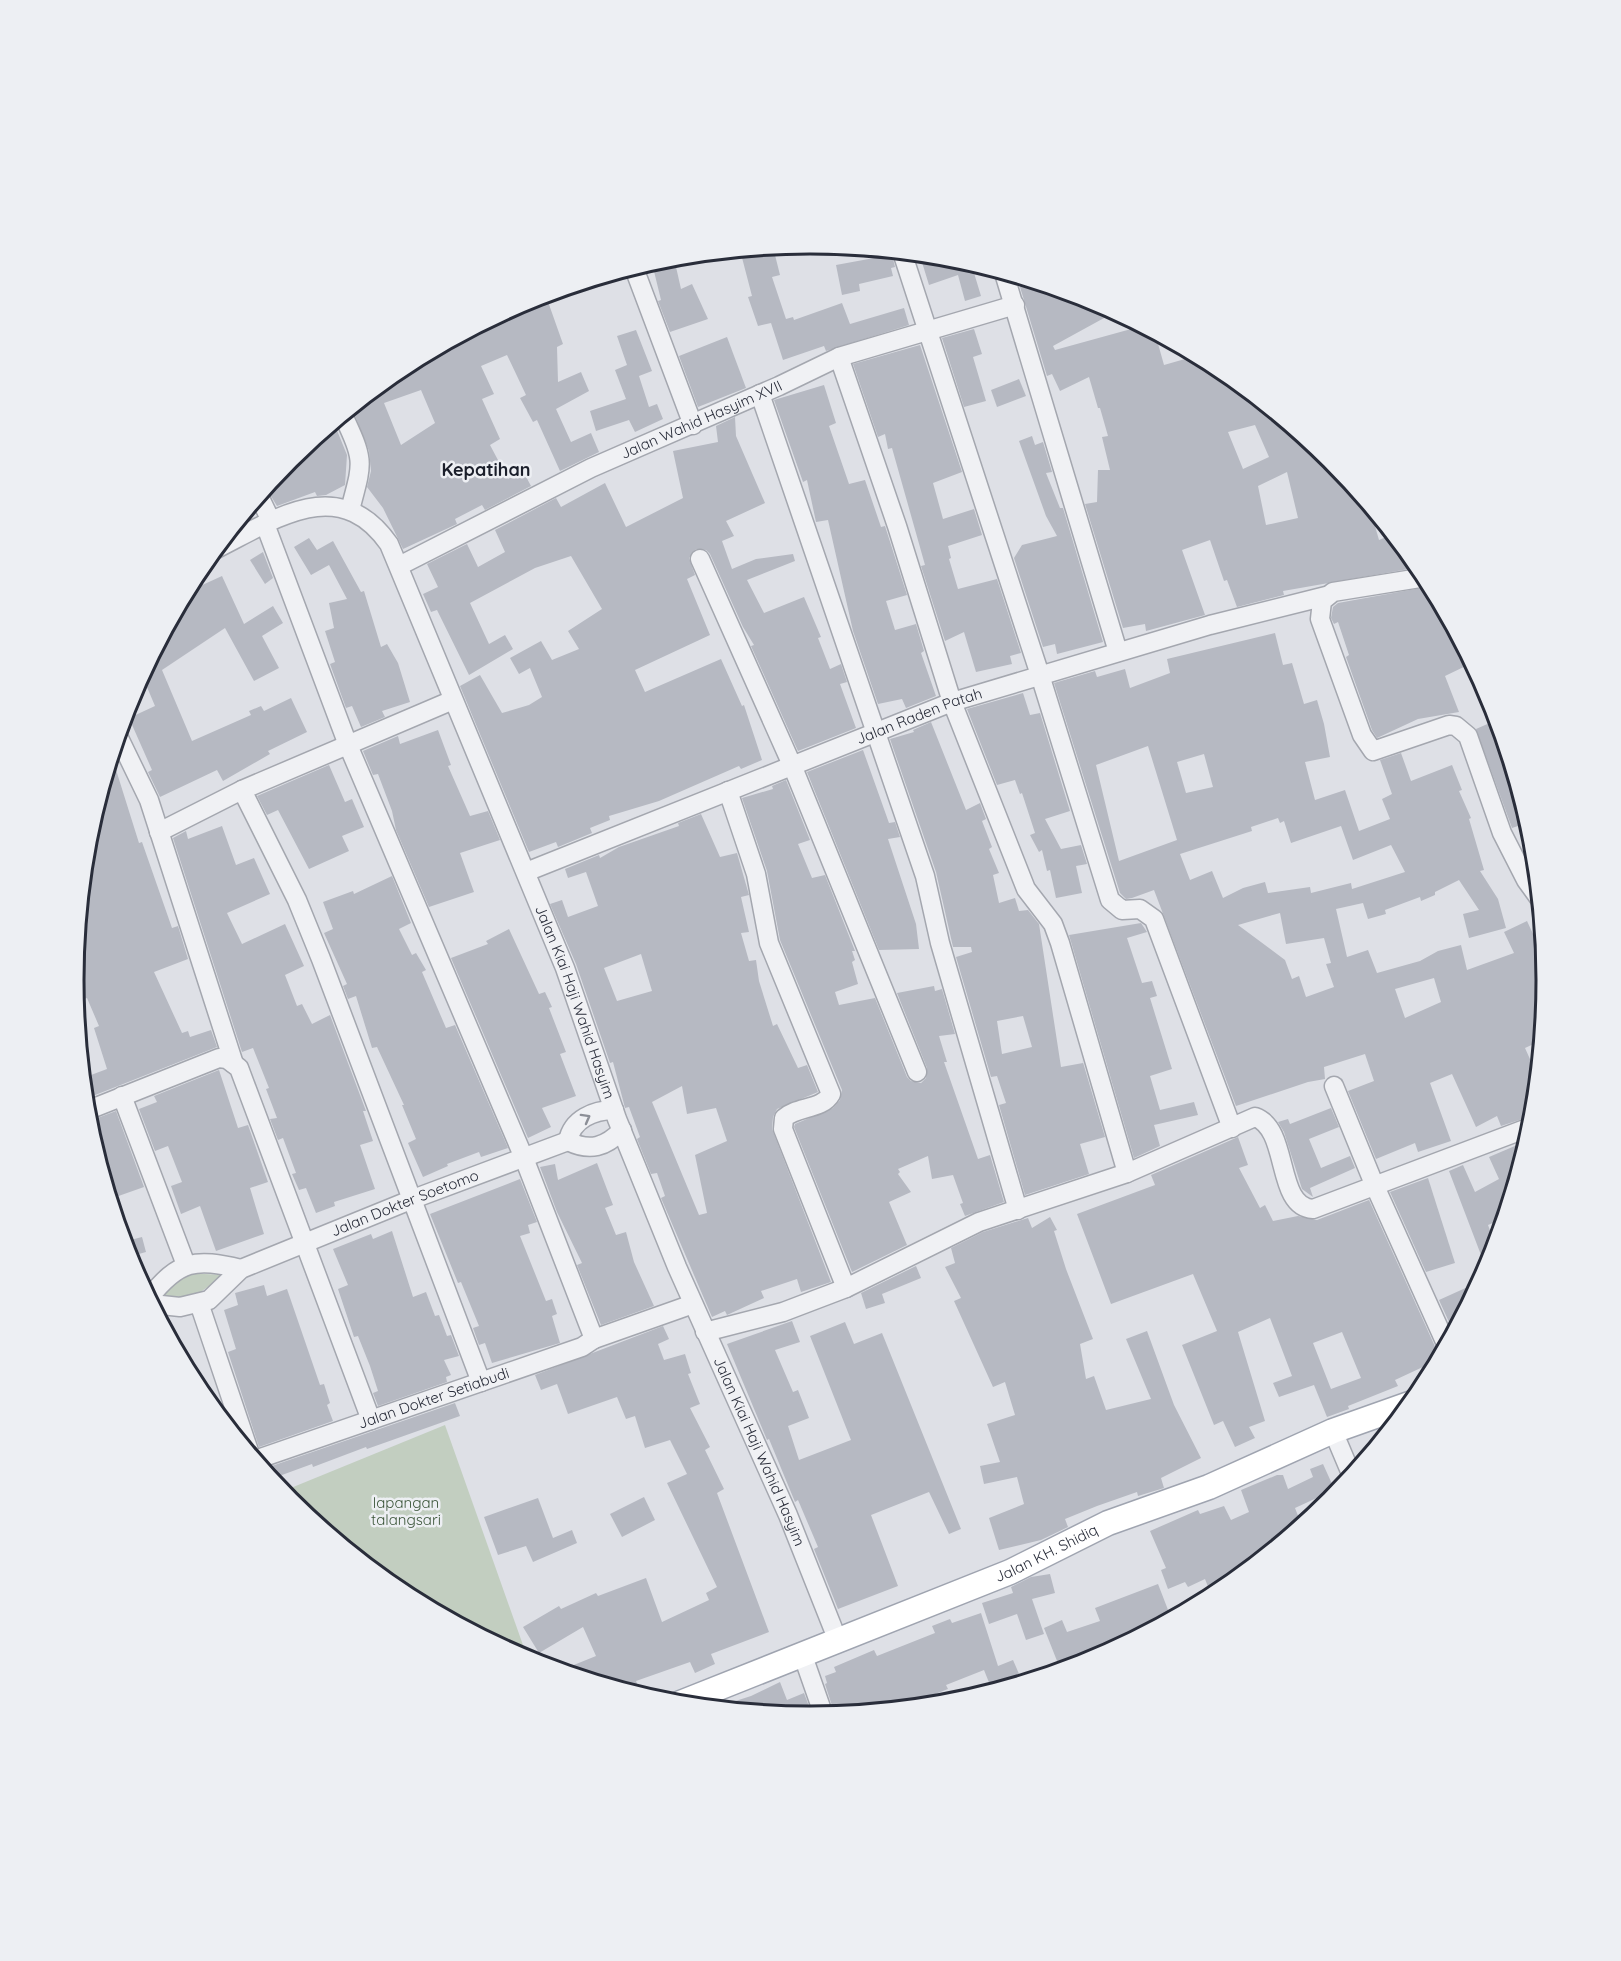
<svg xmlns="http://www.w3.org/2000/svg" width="1621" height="1961" font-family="Quicksand,sans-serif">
  <rect width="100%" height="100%" fill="#dee0e6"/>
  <g fill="#c2cec0">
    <path d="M185,1273l39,2 -29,21 -37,2z"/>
    <path d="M445,1425l84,237 -128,-69 -112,-92 -8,-9z"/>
  </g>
  <g fill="#b6b9c2" fill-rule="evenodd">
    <path d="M773,247l7,28 -8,2 14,42 7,-2 1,3 48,-17 8,21 54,-16 5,17 -83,26 -2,-5 -41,14 -12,-37 -13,3 -10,-29 4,-1 -12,-46z"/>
    <path d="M883,251h8l4,16 -4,1 2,8 -34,8 1,7 -18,4 -6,-30 38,-7 -1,-5z"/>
    <path d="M914,254l41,4 16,5 10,33 -16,5 -7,-26 -29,10 -8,-26 -5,1z"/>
    <path d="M674,258l7,31 11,-5 16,35 -38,13 -12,-31 3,-1 -9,-37z"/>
    <path d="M1017,277l76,23 22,12 -62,34 2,4 87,-24 13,7 9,32 28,-8 2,9 13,-5 13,7 112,92 37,45 10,35 14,-6 27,33 -137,24 1,4 -47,12 -10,-27 -3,1 -14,-41 -28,10 23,65 -59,16 -1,-7 -22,4 -38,-124 12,-2 1,-32h12l-8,-33 6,-1 -8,-28h-2l-9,-31 -29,14 -8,-17 -5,2zM1255,425l14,32 -26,12 -15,-37zM1287,472l11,46 -32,7 -8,-39z"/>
    <path d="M546,296l17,48 -6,3 1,35 23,-10 8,19 -33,18 15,33 20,-9 8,19 -39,19 -23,-51 -4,2 -13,-24 6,-3 -19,-40 -26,11 13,28 -12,5 18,40 -10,6 18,34 15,-8 8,15 -46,24 -3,-5 -27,14 2,5 -54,25 -20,-41 -16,-21 4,-16 -2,-20 -17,-43 49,-40 72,-35 -1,-3 39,-21zM421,390l14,33 -34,22 -17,-42z"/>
    <path d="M974,329l8,25 -9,3 13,44 -22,6 -22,-69z"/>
    <path d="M636,330l16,41 -13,5 10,31 8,-3 6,15 -28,13 -6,-12 -33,11 -6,-20 36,-12 -11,-29 12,-5 -10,-29z"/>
    <path d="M727,337l19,51 -48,19 -19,-51z"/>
    <path d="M920,345l42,127 -29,11 10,36 31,-10 8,26 -34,11 3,12 -2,1 9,30 39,-10 24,74 -11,3 2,8 -36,8 -12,-40 -19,9 -24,-75 4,-1 -33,-117 -4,1 -3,-15 -7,3 -25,-73z"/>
    <path d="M1019,379l7,17 -29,11 -6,-17z"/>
    <path d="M824,385l12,38 -7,3 20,58 16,-4 16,47 4,-1 22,69 -21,6 9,29 21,-6 8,27 -3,2 15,43 -30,12 -4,-9 -24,5 -25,-73 -25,-111 -12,2 -9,-42 -4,2 -29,-82z"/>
    <path d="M735,417l1,19 29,67 -39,18 8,15 -12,5 10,28 24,-10 37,-5 2,7 -48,19 17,33 40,-16 17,40 -3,1 12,31 11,-5 6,18 -7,2 16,44 -58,23 -47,-105 3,-1 -11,-18 -33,-73 -4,-4 -10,-1 -7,9 6,17 -8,4 23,56 -75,35 10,22 76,-33 21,47 2,-1 18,55 -21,9 -2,-3 -80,35 -50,15 1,4 -20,8 2,5 -34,14 -2,-5 -27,10 -69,-166 20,-11 22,38 27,-8 13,-8 -12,-29 -11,6 -9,-16 31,-17 11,19 27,-11 -11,-18 34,-22 -31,-53 -36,12 -65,35 19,41 16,-9 8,14 -44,26 -32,-65 -6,2 -8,-18 15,-7 -11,-23 40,-20 11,23 27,-15 -10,-22 61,-32 5,9 44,-24 21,44 57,-29 -10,-47 45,-9 -2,-16z"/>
    <path d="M334,423l13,32 -2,30 -19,10 -9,1 -2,-4 -38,14 -11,-18 24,-29z"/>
    <path d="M1032,436l3,9 8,-3 9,30 -6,1 14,35h3l40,134 -46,12 -2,-10 -12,3 -29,-89 8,-13 35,-9 -11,-20 -27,-75z"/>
    <path d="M309,538l8,12 16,-9 28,51 3,-1 17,56 6,-3 11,19 12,39 -28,9 3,6 -24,10 -9,-21 -6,2 -16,-44 5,-2 -10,-31 9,-3 -5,-25 18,-4 -18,-34 -18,10 -17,-28z"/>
    <path d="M263,552l10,26 -8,6 -15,-24z"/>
    <path d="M222,576l22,48 29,-18 10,17 -21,13 17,32 -25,13 -29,-53 -63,42 30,71 59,-26 -2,-4 12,-5 3,5 27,-13 16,34 -39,19 2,3 -47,27 -6,-11 -57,27 -12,-25 4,-2 -23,-52 26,-12 -11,-26 -7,4 50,-92z"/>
    <path d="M1432,586l40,77 -27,13 14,36 -41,7 -41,19 -5,-8 -26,-73 3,-2 -11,-33 -4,2 -3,-6 2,-11 5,-4z"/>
    <path d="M1275,633l8,32 9,-2 12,41 13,-4 7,24 6,33 -25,5 10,38 30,-10 14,41 31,-12 -8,-20 10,-5 -12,-34 21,-7 10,28 41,-16 10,25 -3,1 12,27 -2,1 15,51 -4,1 18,28 8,29 -37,10 -6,-24 16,-4 -20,-30 -24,12v3l-14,6 -1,-4 -35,13 1,4 -18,5 -5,-16 -27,6 11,48 21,-7 9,23 43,-12 18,-10 23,-6 6,25 47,-17 -10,-21 23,-11 18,39 2,18 -8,3 7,17 -4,34 -7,4 3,6 -13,6 13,29 -4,38 -33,11 -4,-10 -21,11 -24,-53 -22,9 21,58 -33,11 -3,-9 -39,16 -28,-68 26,-10 -9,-27 -41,13 1,12 -17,3 -72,24 -82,-216 -22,8 -6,1 -6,-6 -66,-210 41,-12 2,6 28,-8 5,19 40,-15 -3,-14zM1148,746l29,94 -58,21 -23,-96zM1204,754l9,33 -27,6 -9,-31zM1278,818l2,5 4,-2 7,22 50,-17 12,34 38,-15 14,27 -53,17 -1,-6 -40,10 -1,-6 -42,6 -3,-11 -22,6 -20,10 -11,-27 -22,9 -10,-26 72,-23 -1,-4zM1280,913l6,31 38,-6 7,25 -5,1 8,23 -28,10 -7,-21 -7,3 -7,-19 -47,-35zM1434,978l7,24 -36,16 -10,-29z"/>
    <path d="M1023,693l7,22 10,-2 30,98 -25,8 16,30 20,-4 6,19 -11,2 6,27 -26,5 -6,-28 -3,1 -5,-21 -3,2 -9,-17 5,-2 -13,-40 -2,1 -5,-14 -18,5 -30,-76z"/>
    <path d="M931,722l35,88 14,-7 6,16 -4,2 10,26 -3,2 10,24 -6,2 6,28 16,-5 4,13 9,-1 11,14 22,143 22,-4 -1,-4 23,78 -25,7 9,30 -64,21 -26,-90 7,-2 -9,-27 -6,1 -35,-120 16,-5 -1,-5h-18l-17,-75 -46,-133 24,-7 -1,-2zM1023,1016l9,31 -30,7 -5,-33z"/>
    <path d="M1492,722l8,17 3,-2 16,53 -3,2 8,14 10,38 -16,-18 -6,2 -36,-99z"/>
    <path d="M438,730l13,35 -3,1 22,50 18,-5 12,29 -40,13 14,39 -45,15 -33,-77 -4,-19 -14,-37 -5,1 -10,-24 35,-15 2,8z"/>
    <path d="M863,750l26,73 6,-1 5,15 -12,2 28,85 3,25 -40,1 -72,-178z"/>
    <path d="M112,757l27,86 3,-1 30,86 6,-2 10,33 -34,13 28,61 6,-2 2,6 21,-7 6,17 -132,52 -2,-21 24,-9 -13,-41 5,-2 -12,-28 -11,4 -2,-16 9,-3 -8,-20 8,-74 7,-4 -6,-12 4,-37z"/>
    <path d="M329,765l16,37 7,-3 12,28 -22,9 7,15 -40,18 -31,-59 -11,5 -10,-19z"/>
    <path d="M786,780l24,60 -12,4 14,34 13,-3 30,76h-3l3,9 -3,2 6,22 -23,8 4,13 36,-7 32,79 4,4 10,2 5,-5 1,-10 -30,-75 37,-7 1,5 7,-2 13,45 -16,2 8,26h-3l34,97 12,-4 14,47 -39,14 -5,-12 3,-1 -10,-28 -21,4 -4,-23 -30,13 2,3 -2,2 13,18 -22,10 18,43 -55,27 -58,-145 1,-3 38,-16 7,-8 2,-10 -62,-150 -13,-69 -25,-73 31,-9 -1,-3z"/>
    <path d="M701,814l19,43 17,-4 12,42 -8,2 8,35 -8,1 8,28 7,-1 3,21 14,45 4,-2 21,44 9,-3 11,27 -41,17 -4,8 -1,12 59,153 -30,10 -4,-13 -36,12 3,7 -37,17 -2,-4 -13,6 -51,-119 4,-2 -8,-23 -6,1 -14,-35 3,-2 -11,-30 -4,1 -12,-46 -3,1 -34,-99 -26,-60 12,-4 6,17 30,-11 -12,-34 -18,6 -3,-9 34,-14 1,3 19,-11 60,-21 -1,-3zM641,954l11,37 -35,10 -13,-33zM682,1086l5,28 29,-6 11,33 -32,14 12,58 -8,2 -47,-113z"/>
    <path d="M222,826l14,39 18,-7 16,36 -43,19 15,31 43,-20 19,42 -19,9 12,31 5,-2 10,20 18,-9 36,96h-3l10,30 -13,4 15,44 -41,13 1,4 -19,7 -10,-25 -7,2 -7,-16 4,-1 -13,-35 -5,2 -8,-21 7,-1 -11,-29 3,-1 -16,-40 -11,4 -69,-214 13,-7 2,8z"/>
    <path d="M392,876l19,47 -12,6 13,26 4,-2 10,17 -4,2 24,56 9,-3 53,123 -27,9 -2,-5 -32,12 1,2 -25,11 -15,-34 8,-4 -14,-34h2l-27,-58 -5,1 -16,-52 -8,3 -5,-13 4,-2 -23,-51 9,-4 -10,-27 30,-11 1,3z"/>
    <path d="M1141,923l6,9 -20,6 15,45 10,-2 5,15 -7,2 22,71 -22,7 10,34 34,-8 4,13 -44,10 6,21 -26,12 -65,-223z"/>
    <path d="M509,929l30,65 6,-2 7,15 -3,1 17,44 -6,2 16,42 -34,12 9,19 -23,11 -77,-180 37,-14 -2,-3z"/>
    <path d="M219,1070l19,58 10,-3 20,57 -18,6 14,46 -48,17 -16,-45 -19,8 -10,-28 11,-4 -14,-36 -13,5 -16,-42 18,-7 -3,-6z"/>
    <path d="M1331,1108l8,19 -30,12 12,29 29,-12 5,12 -45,20 3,9 -11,-8 -18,-57 -6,-10 10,-3 2,5z"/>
    <path d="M116,1111l28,76 -34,12 -23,-77z"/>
    <path d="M1238,1137l10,28 -9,3 21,40 5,-3 8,16 25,-5 19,4 52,-20 68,151 5,5 -2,3 -45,21 3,6 -50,20 1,3 -22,8 -13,-32 -35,12 -6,-14 19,-7 -22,-58 -32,14 27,89 -16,6 6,11 -20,9 -12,-26 -9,4 -32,-80 35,-14 -24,-57 -82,30 -34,-90 78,-29 -4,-10zM1342,1332l19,46 -30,11 -18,-46z"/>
    <path d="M1529,1140l-24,78 -17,7 8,22 -1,4 -14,4 -32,-84 14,-6 12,27 24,-13 -10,-22z"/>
    <path d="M597,1163l16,42 -8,3 11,27 10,-3 8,30 20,44 -53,19 -24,-60 5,-2 -25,-51 -17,-45 15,-3 3,16z"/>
    <path d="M1428,1178l27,85 -29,9 -36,-80z"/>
    <path d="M520,1179l17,43 -9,3 2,8 -10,3 26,65 6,-2 5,15 -5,2 8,27 -68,20 -7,-20 -6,2 -6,-17 6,-2 -18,-44 -3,1 -28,-69z"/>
    <path d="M1050,1217l7,13 -3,1 12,38 27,70 -13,5 6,35 8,-3 12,34 45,-11 -25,-60 21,-8 27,74 27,53 -40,20 3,10 -26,8 -1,-4 -40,14 -32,13 3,8 -27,13 -42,10 -10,-32 35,-14 -7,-27 -33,7 -4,-18 20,-4 -13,-38 28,-9 -10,-33 -12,5 -39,-86 7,-3 -16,-31 10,-4 -4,-15 32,-16 45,-14 4,10z"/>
    <path d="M392,1231l21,66 13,-5 9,24 4,-1 8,21 4,-1 8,21 -15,4 7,15 -5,2 1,5 -69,24 -5,-13 5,-2 -8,-25 -12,-30 -4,1 -16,-48 10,-4 -15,-36 38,-15 2,5z"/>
    <path d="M142,1237l4,15 -18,5 -5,-15z"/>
    <path d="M916,1266l5,12 -39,16 3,9 -19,6 -5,-16z"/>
    <path d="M1481,1281l-17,32 -10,20 -15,-33z"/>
    <path d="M264,1285l3,11 20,-7 33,96 4,-1 6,19 -3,2 6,16 -74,26 -31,-95 8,-3 -12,-39 14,-5 -3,-12z"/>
    <path d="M792,1321l8,21 -25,8 18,42 5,-2 11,28 -21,8 11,34 52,-20 -41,-104 35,-14 9,22 28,-11 79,196 -12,5 -20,-42 -58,23 27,71 -60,23 -24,-60 4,-2 -20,-47 -3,2 -26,-63 -2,1 -40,-96z"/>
    <path d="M663,1326l6,13 -11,5 6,16 21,-6 6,19 -3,1 12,30 -10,4 20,39 -5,3 19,39 -7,4 52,139 -58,22 4,10 -20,9 -5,-11 -54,19 6,15 -83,-25 37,-15 -13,-29 -44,26 -16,-26 36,-21 2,3 35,-16 2,3 48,-18 16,44 47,-22 -3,-7 11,-6 -50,-104 20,-9 -17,-34 -25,8 -10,-32 -9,3 -9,-22 -49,17 -11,-30 -16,6 -6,-15z"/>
    <path d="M455,1403l5,13 -93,33 -1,-2 -53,20 -1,-3 -41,15 -8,-10z"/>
    <path d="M1323,1464l14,31 -11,11 -5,-10 -26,12 7,18 -82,67 -8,4 -7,-18 -17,8 -3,-5 -17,7 -7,-19 5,-2 -16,-37 48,-21 2,4 24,-8 7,14 18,-8 -8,-22 36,-15h6l5,14 25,-12 -3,-8z"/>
    <path d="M644,1497l11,23 -33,17 -12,-23z"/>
    <path d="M538,1498l15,40 19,-8 5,13 -44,19 -7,-16 -28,9 -14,-38z"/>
    <path d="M1050,1574l5,19 -23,6 12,35 -18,6 -9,-26 -28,10 -7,-21 31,-10 -2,-6 20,-10z"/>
    <path d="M1158,1584l12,31 -22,8 2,8 -58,31 -31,9 -17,-43 18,-8 5,12 33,-11 -5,-13z"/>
    <path d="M981,1613l17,53 15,-6 10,23 -31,7 -8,-20 -38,15 2,4 -33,13 2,5 -17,2 -2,-6 -18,8 -45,4 -10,-31 2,-1 -2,-7 11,-4 -2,-5 40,-17 3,6 58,-23 -3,-7 18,-7 2,4z"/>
    <path d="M780,1682l7,18 17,-7 9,24 -99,-9 37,-12z"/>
  </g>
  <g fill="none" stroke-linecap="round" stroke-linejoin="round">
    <g stroke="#a4a7af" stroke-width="21">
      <g id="minor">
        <path d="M902,252l138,423 70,225 12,10 18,-1 14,10 78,209"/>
        <path d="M634,268l59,157"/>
        <path d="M1004,273l114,379"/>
        <path d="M839,357l58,169 55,176 74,187 27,35 7,19 67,230"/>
        <path d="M760,394l165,482 15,67 78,267"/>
        <path d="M343,415c22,47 20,46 7,95"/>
        <path d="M259,496l12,25"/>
        <path id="s1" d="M216,549c60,-30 123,-76 173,-5l176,424 52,151 60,148 111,248 50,126"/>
        <path d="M700,559l92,206 125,307"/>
        <path id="s2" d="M399,566l192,-98 188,-82 60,-29 176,-52"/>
        <path d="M1426,577l-93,15 -11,9 -2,18 42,116 11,16 76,-26 7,1 12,10 34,97 24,47 13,18"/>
        <path d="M118,736l31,64 85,264"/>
        <path d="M242,790l55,110 24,59 160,423"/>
        <path d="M728,791l28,83 13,69 62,151c-9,16 -34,12 -47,24l-1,11 63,159"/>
        <path d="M159,832l83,-42 211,-90"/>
        <path id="s3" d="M526,872l426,-170 258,-77 116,-29"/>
        <path d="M1334,1086l40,98 73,162"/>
        <path d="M122,1096l64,169"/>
        <path d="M86,1111l133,-53 8,1 12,9 132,352"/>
        <path d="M568,1141c4,-22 26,-31 46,-31"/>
        <path d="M568,1141c22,11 38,6 54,-11"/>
        <path d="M149,1298c30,-38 46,-40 92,-29"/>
        <path d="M199,1303l51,151"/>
        <path id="s4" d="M152,1304l28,3 29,-7 32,-31 172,-70 155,-58"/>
        <path d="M705,1332l78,-20 63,-24 133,-66 148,-49 128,-56c35,12 20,90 58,92l220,-83"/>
        <path d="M594,1339l99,-35"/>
        <path d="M1333,1431l19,45"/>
        <path id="s5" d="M255,1460l327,-113 12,-8 -70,-181 -176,-413 -83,-221"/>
        <path d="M803,1656l21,60"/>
      </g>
    </g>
    <g stroke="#9fa4b0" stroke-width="27">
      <g id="major">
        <path id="s6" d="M678,1704l332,-132 98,-49 101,-36 124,-56 79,-28"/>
      </g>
    </g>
    <use href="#minor" stroke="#f0f1f4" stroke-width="18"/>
    <use href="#major" stroke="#fff" stroke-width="24"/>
  </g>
  <defs><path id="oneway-chevron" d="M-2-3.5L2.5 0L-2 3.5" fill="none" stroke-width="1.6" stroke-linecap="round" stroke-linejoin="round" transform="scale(1.5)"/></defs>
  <use stroke="#8c8f97" href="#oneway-chevron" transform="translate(586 1118) rotate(-29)"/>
  <g text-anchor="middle" stroke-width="5" stroke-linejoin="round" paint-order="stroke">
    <g font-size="15" fill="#292d3a" stroke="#edeff3">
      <text dy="5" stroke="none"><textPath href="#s2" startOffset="336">Jalan Wahid Hasyim XVII</textPath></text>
      <text dy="5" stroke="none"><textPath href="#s3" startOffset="423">Jalan Raden Patah</textPath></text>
      <text dy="5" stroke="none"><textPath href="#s1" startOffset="690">Jalan Kiai Haji Wahid Hasyim</textPath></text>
      <text dy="5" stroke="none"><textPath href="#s4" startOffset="279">Jalan Dokter Soetomo</textPath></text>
      <text dy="5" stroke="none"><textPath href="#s5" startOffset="189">Jalan Dokter Setiabudi</textPath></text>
      <text dy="5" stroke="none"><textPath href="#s1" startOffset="1176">Jalan Kiai Haji Wahid Hasyim</textPath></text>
      <text dy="5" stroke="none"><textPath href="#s6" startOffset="398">Jalan KH. Shidiq</textPath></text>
    </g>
    <g font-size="15" fill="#3a5438" stroke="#edeff3">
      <text x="406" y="1508">lapangan<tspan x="406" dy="17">talangsari</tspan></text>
    </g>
    <g font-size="18" font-weight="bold" fill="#1b1f2b" stroke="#edeff3">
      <text x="486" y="476">Kepatihan</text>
    </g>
  </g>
  <path d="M0 0H1621V1961H0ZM84 980a726 726 0 1 1 1452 0a726 726 0 1 1-1452 0Z" fill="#edeff3" fill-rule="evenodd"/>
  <path fill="none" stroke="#292d3a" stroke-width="3" d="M84 980a726 726 0 1 1 1452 0a726 726 0 1 1-1452 0Z"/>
</svg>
